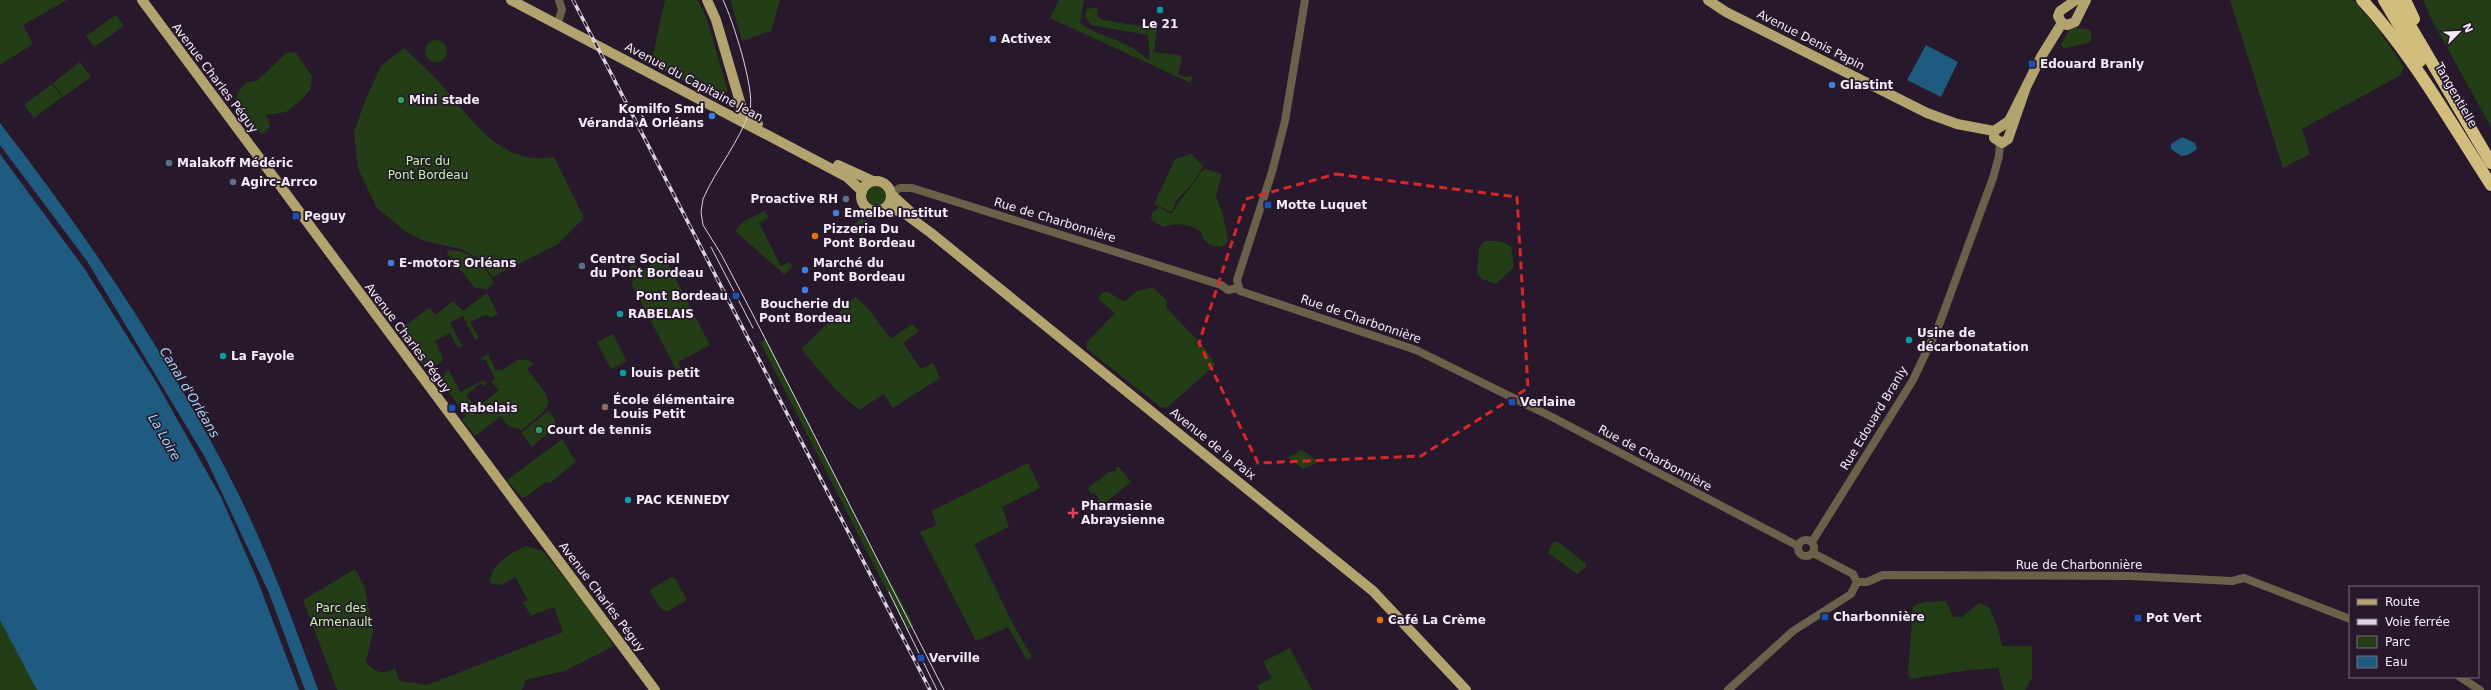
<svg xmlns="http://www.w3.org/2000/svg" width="2491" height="690" font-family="'DejaVu Sans',sans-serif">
  <rect width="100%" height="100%" fill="#27192b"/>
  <g fill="#233d16">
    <path d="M0,0h67l-44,25 10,19 -33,21z"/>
    <path d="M665,0h32l9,16 22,76 -13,4 -64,-32z"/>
    <path d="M730,0h50l-9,31 -29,10z"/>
    <path d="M1059,0h25l-4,23c16,11 33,15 49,23 8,4 13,10 21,14l-2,-25 -57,-10 -6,-9 2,-7 11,-2 -1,9 6,4 54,9 -3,23 26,3 2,3 -4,16 6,3 8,-1 -1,7 -141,-65z"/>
    <path d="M2230,0h123l25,29 26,38 -3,8 -99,54 8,25 -27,14z"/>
    <path d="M2423,0h68v127l-57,-103z"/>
    <path d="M116,15l8,11 -30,21 -8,-11z"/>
    <path d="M2071,27l20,3v12l-28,7 -2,-5z"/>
    <circle cx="436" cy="51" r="11"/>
    <path d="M404,48c10,10 21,19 31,30 33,34 63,90 119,79l30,61 -26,26 -65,33 -15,-19 -17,-9 -36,-8 -19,-9 -29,-24 -19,-39 -4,-37 11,-31 16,-35z"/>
    <path d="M295,52l17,24 -2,14 -9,10 -15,12 -20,3 4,11 -3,5 -6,3 -26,-34c5,-12 9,-20 22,-19l29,-28z"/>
    <path d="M80,62l11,15 -28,20 -10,-14z"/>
    <path d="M52,84l10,13 -28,21 -10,-13z"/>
    <path d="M1191,154l12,12 -10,17 -17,18 -4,11 -18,-8 21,-45z"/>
    <path d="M1205,169l17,5 -6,22 7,19 5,26 -6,6c-12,-1 -18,-3 -21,-16 -14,-7 -22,-9 -37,-4l-13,-7 1,-7 7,-6 13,7c6,-13 14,-20 22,-31 5,-6 4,-10 11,-14z"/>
    <circle cx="876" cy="196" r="10"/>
    <path d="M764,211l5,7 -10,5 22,43 9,-4 2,4 -7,9 -50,-44 8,-9z"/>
    <path d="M860,219l6,1 5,9 -10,8 -9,-10z"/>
    <path d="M1485,241h14l12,5 3,21 -18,17 -14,-5 -5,-6 2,-25z"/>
    <path d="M448,250c21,-1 37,16 46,33l-7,6 -12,-1 -28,-35z"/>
    <path d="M665,258l45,87 -32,17 4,9 -4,2 -46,-88 2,-9 -4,-9 4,-4 5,8z"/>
    <path d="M1153,287l14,14 -1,6c16,19 38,35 49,58l-47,42 -6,1 -75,-59v-7l28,-29 -17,-14 4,-6 6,-1 16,10 13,-11z"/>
    <path d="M487,293l11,21 -8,4 -3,-4 -17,8 9,16 -4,2 -12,-24 -13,7 12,23 -4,2 -8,-15 -15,8 8,18c-3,7 -15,10 -21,6l-24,-34 31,-23 7,7 17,-14 10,10z"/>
    <path d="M855,297l11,9 25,33 21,-15 7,7 -16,12 18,26 12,-6 7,15 -47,30 -9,-14 -25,16 -23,-20 -35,-41z"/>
    <path d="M613,334l14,27 -16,8 -14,-27z"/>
    <path d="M766,338l103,206 32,56 13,27 -7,3 -147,-288z"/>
    <path d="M488,354l8,17 4,-2 1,2 18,-12 12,2 2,3 -6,5c27,35 31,32 -5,61l-14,-4 -7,-10 -26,20 -13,-17 4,-3 -24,-33 3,-11 4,-2 11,22 24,-12 2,5 -2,2 -3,-4 -15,12 10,13 23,-18 -8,-9 4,-2 -10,-20 -3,2 -1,-3z"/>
    <path d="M548,411l7,9 1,6 -24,21 -11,-14z"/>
    <path d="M562,439l14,23 -26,21 -4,-1 -20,15h-5l-14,-17z"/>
    <path d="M1300,449l13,8 4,6 -14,6 -15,-12 11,-5z"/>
    <path d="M1028,463l12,25 -38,19 7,20 -35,17 40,82 18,31 -5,3 -19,-33 -32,14 -56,-109 17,-7 -6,-14z"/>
    <path d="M1117,467h2l12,15 -31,25 -3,-2 2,-6 -3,-5 -6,-1 -2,-5 21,-16 6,-1z"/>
    <path d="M1557,541l28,22 2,3 -10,8 -29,-21 5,-11z"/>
    <path d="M526,546l17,5 50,63 21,32 -49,25 -39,9 -4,10h-185l-34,-90 52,-31 10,19 8,44 -7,30c10,11 16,13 29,6l4,13 28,4 136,-53 -9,-25 -23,9 -8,-14 5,-2 -13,-23 -14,8 -11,-2c2,-21 19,-29 36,-37z"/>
    <path d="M672,577l3,1 12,22 -19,11 -6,-1 -12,-18 1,-3z"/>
    <path d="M0,583l49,107h-49z"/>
    <path d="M1946,601l7,16h9l17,-14 10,4 9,21 4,18h30v32l-7,12h-21l-6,-22 -29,2 -59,9 -2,-6 5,-67 11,-4z"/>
    <path d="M1290,648l22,42h-53l-2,-4 15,-8 -9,-16z"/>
  </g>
  <g fill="#1f5b80">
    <path d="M1926,45l32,17 -17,35 -34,-17z"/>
    <path d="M0,123c90,116 172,239 238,370 31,63 56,130 80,197h-13l-36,-97 -63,-134 -119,-198 -87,-116z"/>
    <path d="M2182,137l13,6 2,6 -9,6 -7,1 -10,-7v-5z"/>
    <path d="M0,154l84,114 71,112 66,117 36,82 42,111h-262l-37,-70z"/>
  </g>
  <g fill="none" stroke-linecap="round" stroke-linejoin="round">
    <g stroke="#696149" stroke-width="8">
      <path d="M1305,0l-20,121 -13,51 -35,108 3,11 176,59 136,67 246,129"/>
      <path d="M557,25l5,-15 -3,-10"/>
      <path d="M891,193l9,-5h12l309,97 7,5 10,-2"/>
      <circle cx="1806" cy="548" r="8"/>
      <path d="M1812,542l101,-162 26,-55 54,-147 6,-22 1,-13"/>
      <path d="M1813,553l40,21 4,8"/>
      <path d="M1857,582h10l16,-7 247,1 102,5 12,-3 106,41"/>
      <path d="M2460,677l20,13"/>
      <path d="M1728,690l65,-59 58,-37 6,-12"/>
    </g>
    <g stroke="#b3a46f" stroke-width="10">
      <path d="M142,0l513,690"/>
      <path d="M511,0l336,177 15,14"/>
      <path d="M707,0l9,20 27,92 15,12"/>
      <path d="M1708,0l18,12 201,101 30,11 37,7"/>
      <path d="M2076,0l-16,11 -2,5 4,7 5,2 8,-3 11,-22"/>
      <path d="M2026,87l-18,52 -6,4 -8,-5v-7l15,-10 32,-64 21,-34"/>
      <path d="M838,165l35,16"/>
      <circle cx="876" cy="196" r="15"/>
      <path d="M892,195l22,20"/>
      <path d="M887,207l17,6 27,20 442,358 93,99"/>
    </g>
    <g stroke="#d1be7e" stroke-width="12">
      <path d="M2362,0c51,55 88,122 129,185"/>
      <path d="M2384,0l36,61"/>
      <path d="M2395,0l96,163"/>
      <path d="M2405,0l9,19"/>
    </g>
    <g stroke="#dcd2df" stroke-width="1">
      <path d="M723,0c10,20 32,90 27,109 -9,31 -34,60 -47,90l-2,13 2,13 18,29 30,57 193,379"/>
      <path d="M711,247l42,81"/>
      <path d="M889,592l48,98"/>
    </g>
    <g stroke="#dcd2df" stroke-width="3.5">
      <path id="rail" d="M573,0l357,690"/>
    </g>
    <use href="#rail" stroke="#27192b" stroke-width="2" stroke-dasharray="6" stroke-linecap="butt"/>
  </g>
  <path fill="none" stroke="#d62828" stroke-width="3" stroke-dasharray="8 5" stroke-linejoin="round" d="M1336,174l181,23 11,191 -107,68 -163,7 -59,-120 47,-144z"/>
  <g fill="#0f9aa8" stroke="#27192b" stroke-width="1.5">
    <circle cx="1160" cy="10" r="4"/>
    <circle cx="620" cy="314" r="4"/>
    <circle cx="1909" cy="340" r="4"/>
    <circle cx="223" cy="356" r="4"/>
    <circle cx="623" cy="373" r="4"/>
    <circle cx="628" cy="500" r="4"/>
  </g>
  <g fill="#3f7fe0" stroke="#27192b" stroke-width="1.5">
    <circle cx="993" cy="39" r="4"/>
    <circle cx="1832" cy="85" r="4"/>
    <circle cx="712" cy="116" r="4"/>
    <circle cx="836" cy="213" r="4"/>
    <circle cx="391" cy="263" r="4"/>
    <circle cx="805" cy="270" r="4"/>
    <circle cx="805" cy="290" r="4"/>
  </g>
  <g fill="#1a4fb4" stroke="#27192b" stroke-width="1.5">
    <rect x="2028" y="60" width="8" height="8" rx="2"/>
    <rect x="1264" y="201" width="8" height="8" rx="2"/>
    <rect x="292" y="212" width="8" height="8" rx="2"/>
    <rect x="732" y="292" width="8" height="8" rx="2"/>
    <rect x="1508" y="398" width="8" height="8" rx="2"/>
    <rect x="448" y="404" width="8" height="8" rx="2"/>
    <rect x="1821" y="613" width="8" height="8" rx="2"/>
    <rect x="2134" y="614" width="8" height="8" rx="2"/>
    <rect x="917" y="654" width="8" height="8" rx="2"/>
  </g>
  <g fill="#2e9e5b" stroke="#27192b" stroke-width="1.5">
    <circle cx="401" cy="100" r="4"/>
    <circle cx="539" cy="430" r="4"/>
  </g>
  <g fill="#5c6f8a" stroke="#27192b" stroke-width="1.5">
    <circle cx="169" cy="163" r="4"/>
    <circle cx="233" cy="182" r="4"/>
    <circle cx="846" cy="199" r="4"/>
    <circle cx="582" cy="266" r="4"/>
  </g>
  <g fill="#e8710a" stroke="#27192b" stroke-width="1.5">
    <circle cx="815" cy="236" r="4"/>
    <circle cx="1380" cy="620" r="4"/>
  </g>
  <circle fill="#8d6e63" stroke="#27192b" stroke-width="1.5" cx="605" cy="407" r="4"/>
  <path fill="#e0444e" stroke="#27192b" stroke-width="1.5" d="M1071 507h4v4h4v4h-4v4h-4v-4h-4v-4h4z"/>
  <g text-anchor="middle" stroke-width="3.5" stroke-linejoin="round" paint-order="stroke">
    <g font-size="12" font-weight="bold" fill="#f5ecf8" stroke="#27192b" text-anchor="start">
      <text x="1160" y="28" text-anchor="middle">Le 21</text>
      <text x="1001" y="43">Activex</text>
      <text x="2040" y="68">Edouard Branly</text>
      <text x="1840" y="89">Glastint</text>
      <text x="409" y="104">Mini stade</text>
      <text x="704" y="113" text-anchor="end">Komilfo Smd<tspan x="704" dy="14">Véranda À Orléans</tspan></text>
      <text x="177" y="167">Malakoff Médéric</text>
      <text x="241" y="186">Agirc-Arrco</text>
      <text x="838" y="203" text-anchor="end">Proactive RH</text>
      <text x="1276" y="209">Motte Luquet</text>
      <text x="844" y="217">Emelbe Institut</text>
      <text x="304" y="220">Peguy</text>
      <text x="823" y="233">Pizzeria Du<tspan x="823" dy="14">Pont Bordeau</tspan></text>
      <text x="590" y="263">Centre Social<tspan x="590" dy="14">du Pont Bordeau</tspan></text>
      <text x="399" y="267">E-motors Orléans</text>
      <text x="813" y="267">Marché du<tspan x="813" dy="14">Pont Bordeau</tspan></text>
      <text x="728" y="300" text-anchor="end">Pont Bordeau</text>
      <text x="805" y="308" text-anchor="middle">Boucherie du<tspan x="805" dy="14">Pont Bordeau</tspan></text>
      <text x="628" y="318">RABELAIS</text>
      <text x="1917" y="337">Usine de<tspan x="1917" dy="14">décarbonatation</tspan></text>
      <text x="231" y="360">La Fayole</text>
      <text x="631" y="377">louis petit</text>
      <text x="613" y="404">École élémentaire<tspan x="613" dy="14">Louis Petit</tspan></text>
      <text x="1520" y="406">Verlaine</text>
      <text x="460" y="412">Rabelais</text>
      <text x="547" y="434">Court de tennis</text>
      <text x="636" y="504">PAC KENNEDY</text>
      <text x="1081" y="510">Pharmasie<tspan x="1081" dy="14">Abraysienne</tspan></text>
      <text x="1833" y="621">Charbonnière</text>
      <text x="2146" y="622">Pot Vert</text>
      <text x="1388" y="624">Café La Crème</text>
      <text x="929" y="662">Verville</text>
    </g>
    <g font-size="12" fill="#f5ecf8" stroke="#27192b">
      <text transform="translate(1811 40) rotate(27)" y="4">Avenue Denis Papin</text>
      <text transform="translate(215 78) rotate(53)" y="4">Avenue Charles Péguy</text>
      <text transform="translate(694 82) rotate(28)" y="4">Avenue du Capitaine Jean</text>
      <text transform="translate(2456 95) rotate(60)" y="4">Tangentielle</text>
      <text transform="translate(1055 220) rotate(17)" y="4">Rue de Charbonnière</text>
      <text transform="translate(1361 319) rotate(19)" y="4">Rue de Charbonnière</text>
      <text transform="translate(408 338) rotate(53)" y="4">Avenue Charles Péguy</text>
      <text transform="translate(1874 418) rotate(-59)" y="4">Rue Edouard Branly</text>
      <text transform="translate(1213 444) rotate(39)" y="4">Avenue de la Paix</text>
      <text transform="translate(1655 458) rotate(28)" y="4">Rue de Charbonnière</text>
      <text x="2079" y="569">Rue de Charbonnière</text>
      <text transform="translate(602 597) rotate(53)" y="4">Avenue Charles Péguy</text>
    </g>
    <g font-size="12" fill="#c0f5a8" stroke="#27192b">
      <text x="428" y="165">Parc du<tspan x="428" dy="14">Pont Bordeau</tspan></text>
      <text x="341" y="612">Parc des<tspan x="341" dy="14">Armenault</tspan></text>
    </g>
    <g font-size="13" font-style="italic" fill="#a2d2f4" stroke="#27192b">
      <text transform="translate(190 392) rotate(59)" y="5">Canal d'Orléans</text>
      <text transform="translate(165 437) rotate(60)" y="5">La Loire</text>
    </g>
  </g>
  <rect x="2349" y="586" width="130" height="92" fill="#27192b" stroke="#796d7d"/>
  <rect x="2357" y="599" width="20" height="6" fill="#b3a46f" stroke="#796d7d"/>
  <text x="2385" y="606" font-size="12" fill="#f5ecf8">Route</text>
  <rect x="2357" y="619" width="20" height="6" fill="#dcd2df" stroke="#796d7d"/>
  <text x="2385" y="626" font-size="12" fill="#f5ecf8">Voie ferrée</text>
  <rect x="2357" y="636" width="20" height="12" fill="#233d16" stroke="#796d7d"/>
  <text x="2385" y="646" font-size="12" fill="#f5ecf8">Parc</text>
  <rect x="2357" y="656" width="20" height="12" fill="#1f5b80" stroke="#796d7d"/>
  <text x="2385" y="666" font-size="12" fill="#f5ecf8">Eau</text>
  <g transform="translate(2459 32) rotate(66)" stroke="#27192b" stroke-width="3" paint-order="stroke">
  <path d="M0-3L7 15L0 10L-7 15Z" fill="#f5ecf8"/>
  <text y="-6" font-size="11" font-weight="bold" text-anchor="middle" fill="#f5ecf8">N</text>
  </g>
</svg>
